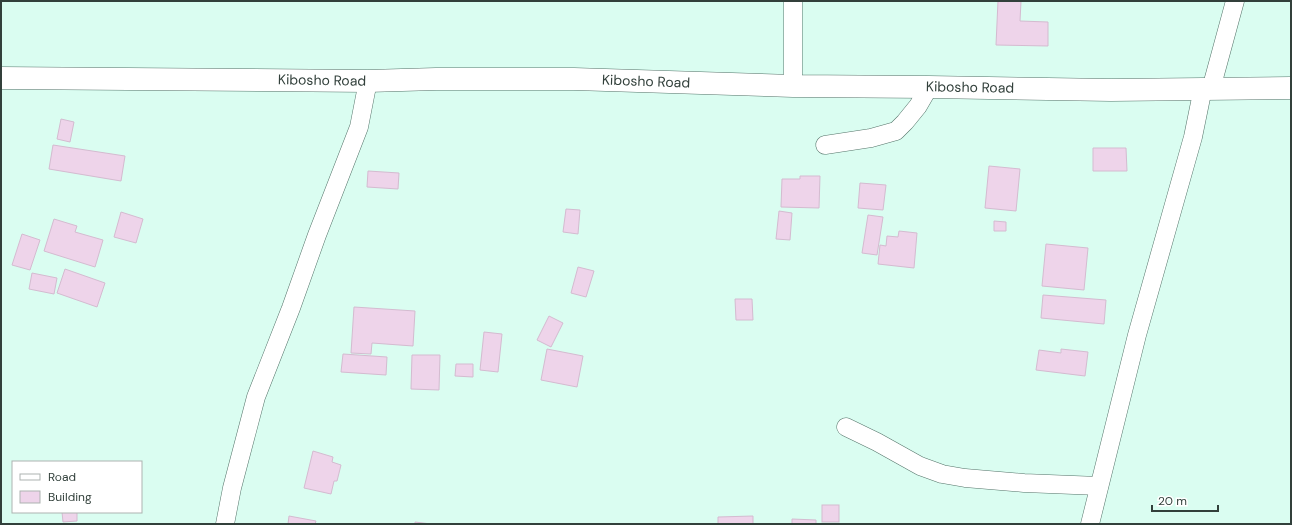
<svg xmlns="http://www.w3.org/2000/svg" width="1292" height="525" font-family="'DM Sans',sans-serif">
  <rect width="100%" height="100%" fill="#dafdf1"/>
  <g fill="#eed4ea" stroke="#d4bbd0">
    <path d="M998,1h23l-1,20 28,1v24l-52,-1z"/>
    <path d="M61,119l13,3 -4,20 -13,-3z"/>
    <path d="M53,145l72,11 -4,25 -72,-12z"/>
    <path d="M1093,148h33l1,23h-34z"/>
    <path d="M989,166l31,3 -4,42 -31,-3z"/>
    <path d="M368,171l31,2 -1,16 -31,-2z"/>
    <path d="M800,176h20l-1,32 -38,-1 1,-28h18z"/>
    <path d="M860,183l26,2 -3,25 -25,-2z"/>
    <path d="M566,209l14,1 -2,24 -15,-2z"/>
    <path d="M779,211l13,2 -2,27 -14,-1z"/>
    <path d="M121,212l22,7 -7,24 -22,-6z"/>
    <path d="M868,215l15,2 -6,38 -15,-2z"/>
    <path d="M54,219l23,7 -2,6 28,8 -8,27 -51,-16z"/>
    <path d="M994,221l12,1v9h-12z"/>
    <path d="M899,231l18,2 -3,35 -36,-4 2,-19 6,1 1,-10 11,1z"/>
    <path d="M22,234l18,6 -10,30 -18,-5z"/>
    <path d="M1046,244l42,4 -4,42 -42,-4z"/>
    <path d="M578,267l16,4 -8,26 -15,-4z"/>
    <path d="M65,269l40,14 -8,24 -40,-14z"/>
    <path d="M32,273l25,5 -3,16 -25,-5z"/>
    <path d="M1043,295l63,5 -2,24 -63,-6z"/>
    <path d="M735,299h17l1,21h-17z"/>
    <path d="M354,307l61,4 -2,35 -41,-3 -1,11 -20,-1z"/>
    <path d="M549,316l14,7 -12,24 -14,-7z"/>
    <path d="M484,332l18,2 -4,38 -18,-2z"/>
    <path d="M547,349l36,7 -6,31 -36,-7z"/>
    <path d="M1061,349l27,3 -3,24 -49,-6 3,-20 22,3z"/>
    <path d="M343,354l44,3 -1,18 -45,-3z"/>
    <path d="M412,355h28l-1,35 -28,-1z"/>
    <path d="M456,364h17v13l-18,-1z"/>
    <path d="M313,451l20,6 -1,5 9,3 -4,16h-3l-3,13 -27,-6z"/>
    <rect x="822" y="505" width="17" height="17"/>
    <path d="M62,512h15v9l-14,1z"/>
    <path d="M289,516l27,5 -1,3h-27z"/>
    <path d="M753,516v8h-35v-7z"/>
    <path d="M792,519l24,1v4h-24z"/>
    <path d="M415,522l16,2h-16z"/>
  </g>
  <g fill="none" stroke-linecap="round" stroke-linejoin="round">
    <g stroke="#55746a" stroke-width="19">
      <g id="minor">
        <path d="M793,1v85"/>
        <path d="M1211,89l24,-88"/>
        <path d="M825,145l46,-7 25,-7 9,-9 13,-16 11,-19"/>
        <path d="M846,427l31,15 43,24 22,8 23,4 59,5 75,3"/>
        <path d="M225,524l7,-36 24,-91 35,-89 26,-73 42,-108 9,-46"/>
        <path d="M1090,524l47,-189 56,-198 10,-49"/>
      </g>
    </g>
    <g stroke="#55746a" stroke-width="23">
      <path id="tertiary" d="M1,78l367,3 68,-2h138l219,7 136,1 182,3 180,-2"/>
    </g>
    <use href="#minor" stroke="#fff" stroke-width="18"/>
    <use href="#tertiary" stroke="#fff" stroke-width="22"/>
  </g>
  <g text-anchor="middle" stroke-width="3" stroke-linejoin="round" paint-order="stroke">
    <g font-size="14" fill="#32403b" stroke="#fff">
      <text transform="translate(322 80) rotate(1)" y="5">Kibosho Road</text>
      <text transform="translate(646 81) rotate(2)" y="5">Kibosho Road</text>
      <text transform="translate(970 87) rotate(1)" y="5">Kibosho Road</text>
    </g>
  </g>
  <rect width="1292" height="525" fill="none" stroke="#32403b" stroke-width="4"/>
  <rect x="12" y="461" width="130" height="52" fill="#ffffff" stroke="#adb3b1"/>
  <rect x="20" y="474" width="20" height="6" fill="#ffffff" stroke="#adb3b1"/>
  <text x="48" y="481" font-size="12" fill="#32403b">Road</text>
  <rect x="20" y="491" width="20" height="12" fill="#eed4ea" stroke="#adb3b1"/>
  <text x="48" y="501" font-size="12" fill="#32403b">Building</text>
  <path d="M1152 505v6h66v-6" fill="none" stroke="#32403b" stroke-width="2"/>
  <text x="1158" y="505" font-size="12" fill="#32403b" stroke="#ffffff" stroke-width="3" paint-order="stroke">20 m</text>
</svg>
